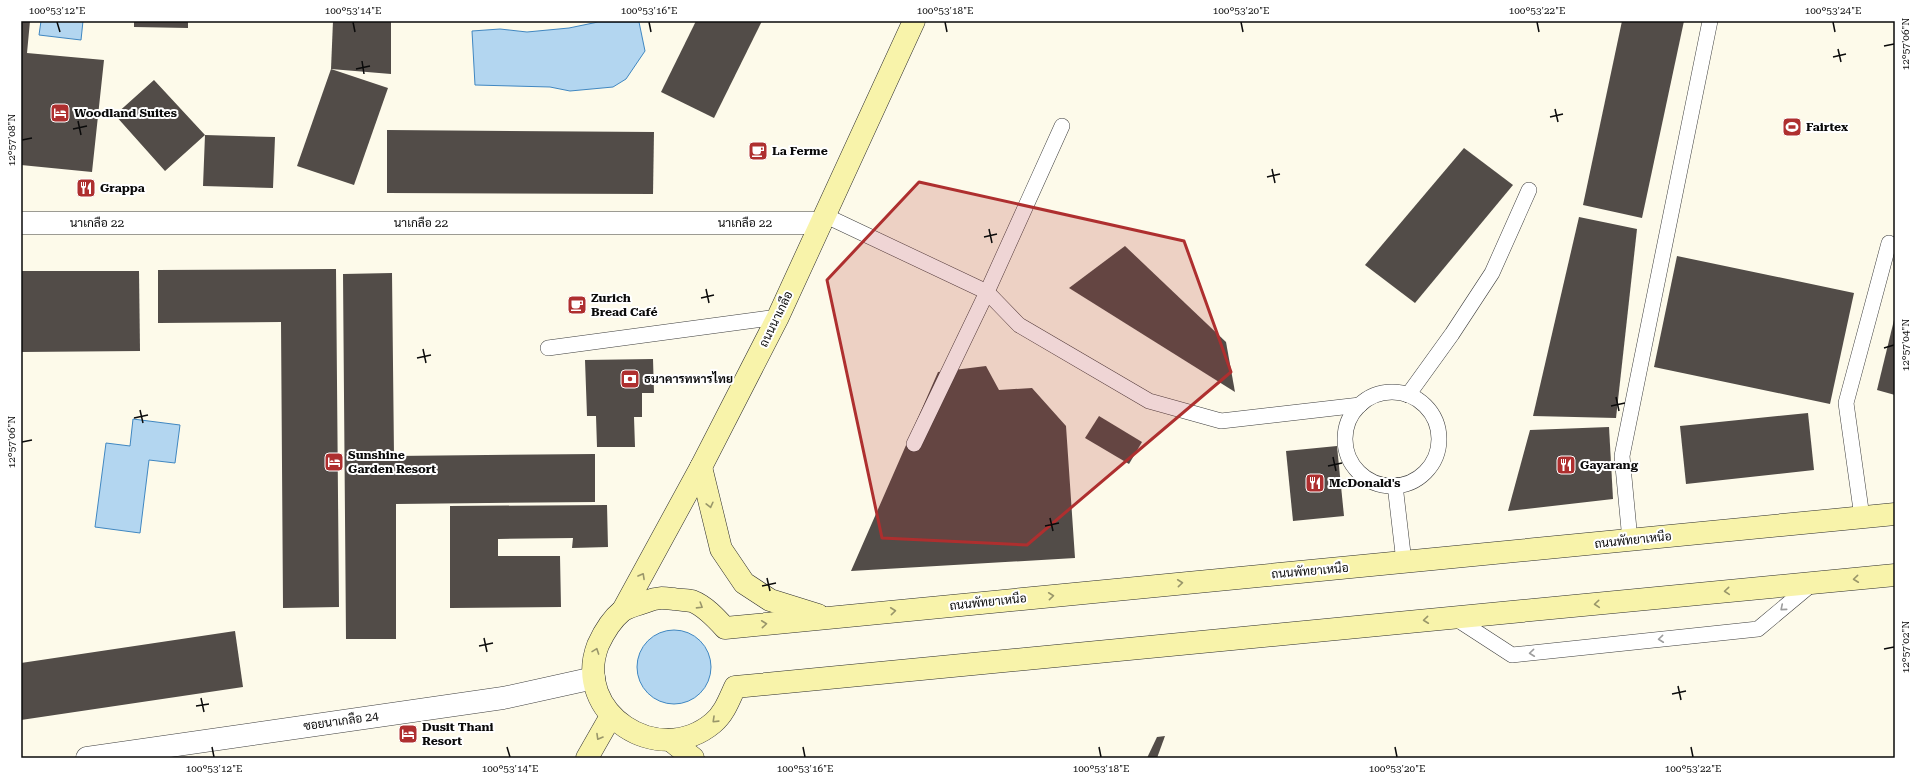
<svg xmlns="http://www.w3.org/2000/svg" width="1916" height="779" font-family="'Roboto Serif',Sarabun,serif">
  <rect width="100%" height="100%" fill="#fdfaea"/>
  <g fill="#b3d6f0" stroke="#4087c1">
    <path d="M41,21h42l-2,19 -42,-5z"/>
    <path d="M598,22h41l6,29 -19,28 -13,8 -43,4 -20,-4 -75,-2 -3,-54 28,-2 27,3 42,-4z"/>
    <path d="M133,419l47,6 -5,38 -26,-3 -9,73 -45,-6 11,-84 24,3z"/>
    <circle cx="674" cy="667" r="37"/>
  </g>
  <g fill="#524c48">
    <path d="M21,21h9l-3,32 77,7 -12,112 -71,-7z"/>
    <path d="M134,21h54v7l-54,-1z"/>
    <path d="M333,21h58v53l-60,-5z"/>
    <path d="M696,21h66l-48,97 -53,-26z"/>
    <path d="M1622,21h62l-42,197 -59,-13z"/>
    <path d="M331,69l57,19 -34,97 -57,-19z"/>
    <path d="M154,80l51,55 70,2 -2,51 -70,-2 2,-51 -40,36 -50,-56z"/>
    <path d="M387,130l267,2 -1,62 -266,-1z"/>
    <path d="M1464,148l49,37 -98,118 -50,-38z"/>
    <path d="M1579,217l58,12 -21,189 -83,-2z"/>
    <path d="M1125,246l101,96 9,50 -166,-104z"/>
    <path d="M1677,256l177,37 -24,111 -176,-37z"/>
    <path d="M336,269l3,338 -56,1 -2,-286 -123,1v-53z"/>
    <path d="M21,271h118l1,80 -119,1z"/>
    <path d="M392,273l2,183 201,-2v48l-199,2v135h-50l-3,-365z"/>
    <path d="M1894,320h1v75l-18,-5z"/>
    <path d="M653,359l1,34h-12v24h-8l1,30h-38l-1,-31h-9l-2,-56z"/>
    <path d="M986,366l13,24 33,-2 34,38 9,132 -224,13 87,-199z"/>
    <path d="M1808,413l6,57 -128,14 -6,-58z"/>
    <path d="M1099,416l43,26 -13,22 -44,-26z"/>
    <path d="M1609,427l4,72 -105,12 22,-81z"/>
    <path d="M1337,446l7,70 -51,5 -7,-70z"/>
    <path d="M607,505l1,42 -36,1 1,-10 -75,1v17h62l1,51 -111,1v-102z"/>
    <path d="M235,631l8,56 -222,33v-57z"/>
    <path d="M1165,736l-8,22h-10l10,-21z"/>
  </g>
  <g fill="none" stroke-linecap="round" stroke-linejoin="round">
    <g stroke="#3d3d3d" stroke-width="16">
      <g id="lane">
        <path d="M824,215l163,77 32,33 130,76 72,20 139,-16"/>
        <path d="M548,348l230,-31"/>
        <circle cx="1392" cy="439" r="47"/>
        <path d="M1408,395l44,-61 40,-61 37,-83"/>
        <path d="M914,444l73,-152 75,-166"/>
        <path d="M1395,485l9,77"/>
        <path d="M1862,517l-16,-114 43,-160"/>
        <path d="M1630,540l-8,-84 88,-435"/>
        <path d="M1455,618l57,37 246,-26 55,-46"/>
      </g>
    </g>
    <g stroke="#3d3d3d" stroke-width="23">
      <g id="street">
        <path d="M21,223h800"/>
        <path d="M87,758l416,-60 91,-20"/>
      </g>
    </g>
    <g stroke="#2c2c2c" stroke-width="23">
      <g id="secondary">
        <path d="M701,467l20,82 23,34 26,17 48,15"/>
        <path d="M1895,514l-1170,114c-9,-10 -20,-22 -33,-27 -5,-1 -12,-1 -18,-2 -10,-1 -17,-2 -26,2 -8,3 -19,5 -26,10 -11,9 -18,21 -24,34 -26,68 60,124 115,78 11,-9 16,-23 22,-36l1160,-112"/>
        <path d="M623,610l78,-143 77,-150 136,-296"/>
        <path d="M670,740l23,18"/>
        <path d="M587,758l24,-42"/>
      </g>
    </g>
    <use href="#lane" stroke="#fff" stroke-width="15"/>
    <use href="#street" stroke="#fff" stroke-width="22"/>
    <use href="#secondary" stroke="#f8f3aa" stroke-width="22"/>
  </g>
  <defs><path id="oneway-chevron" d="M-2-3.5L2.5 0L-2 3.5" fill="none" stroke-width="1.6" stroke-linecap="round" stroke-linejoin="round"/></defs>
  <g stroke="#99966a">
    <use href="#oneway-chevron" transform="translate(710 505) rotate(76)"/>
    <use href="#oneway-chevron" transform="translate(642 576) rotate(-61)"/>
    <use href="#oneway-chevron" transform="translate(1856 579) rotate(174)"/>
    <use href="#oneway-chevron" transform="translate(1180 583) rotate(-6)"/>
    <use href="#oneway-chevron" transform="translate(1727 591) rotate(175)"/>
    <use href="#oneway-chevron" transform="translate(1051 596) rotate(-6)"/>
    <use href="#oneway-chevron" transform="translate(1597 604) rotate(175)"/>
    <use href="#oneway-chevron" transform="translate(700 606) rotate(32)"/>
    <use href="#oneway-chevron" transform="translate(893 611) rotate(-6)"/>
    <use href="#oneway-chevron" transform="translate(1426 620) rotate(174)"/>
    <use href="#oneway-chevron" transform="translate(764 624) rotate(-6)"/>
    <use href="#oneway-chevron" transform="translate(596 651) rotate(-70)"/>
    <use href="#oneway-chevron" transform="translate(715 720) rotate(136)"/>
    <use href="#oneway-chevron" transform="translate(599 737) rotate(120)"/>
  </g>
  <g stroke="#9d9d9d">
    <use href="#oneway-chevron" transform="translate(1783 608) rotate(140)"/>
    <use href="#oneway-chevron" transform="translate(1661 639) rotate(174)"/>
    <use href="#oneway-chevron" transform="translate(1532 653) rotate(174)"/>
  </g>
  <path fill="#ae2f2f" fill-opacity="0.2" stroke="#ae2f2f" stroke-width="3" stroke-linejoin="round" d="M919,182l265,59 47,131 -204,173 -145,-7 -55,-258z"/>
  <path fill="none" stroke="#0a0a0a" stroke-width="1.5" d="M57,22l3,10M353,22l2,10M649,22l2,10M945,22l2,10M1241,22l2,10M1537,22l2,10M1833,22l2,10M1884,46l10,-2M1838,49l3,13M1833,57l13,-3M362,61l2,13M356,69l14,-3M1555,109l3,13M1550,117l13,-3M78,121l3,14M73,129l14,-3M22,140l10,-2M1272,169l3,14M1267,177l13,-3M989,229l3,14M984,237l13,-3M706,289l3,14M701,298l13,-3M1884,348l10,-3M423,349l3,14M417,358l14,-3M1616,397l3,14M1611,406l14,-3M140,410l3,13M134,418l14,-3M22,442l10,-2M1333,457l3,14M1328,466l14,-3M1050,518l3,13M1045,526l14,-3M767,578l3,13M762,586l14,-3M484,638l3,14M479,646l14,-3M1884,649l10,-2M1678,686l3,14M1672,694l14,-3M201,698l3,14M196,706l13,-2M212,747l2,10M507,747l3,10M803,747l2,10M1099,747l2,10M1395,747l2,10M1691,747l2,10"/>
  <defs>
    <g id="hotel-square" transform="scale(1)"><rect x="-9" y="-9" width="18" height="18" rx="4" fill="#ae2f2f" stroke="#fff"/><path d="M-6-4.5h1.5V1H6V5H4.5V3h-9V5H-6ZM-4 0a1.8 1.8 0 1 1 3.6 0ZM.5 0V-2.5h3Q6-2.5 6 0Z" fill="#fff"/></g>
    <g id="stadium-square" transform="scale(1)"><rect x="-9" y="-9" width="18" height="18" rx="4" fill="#ae2f2f" stroke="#fff"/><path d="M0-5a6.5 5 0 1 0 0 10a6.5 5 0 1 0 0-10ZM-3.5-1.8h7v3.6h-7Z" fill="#fff"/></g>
    <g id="cafe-square" transform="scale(1)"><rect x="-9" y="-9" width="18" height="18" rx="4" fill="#ae2f2f" stroke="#fff"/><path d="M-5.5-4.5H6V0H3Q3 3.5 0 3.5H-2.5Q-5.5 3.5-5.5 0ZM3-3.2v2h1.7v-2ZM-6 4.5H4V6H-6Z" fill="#fff"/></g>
    <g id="restaurant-square" transform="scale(1)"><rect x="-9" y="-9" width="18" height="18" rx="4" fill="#ae2f2f" stroke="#fff"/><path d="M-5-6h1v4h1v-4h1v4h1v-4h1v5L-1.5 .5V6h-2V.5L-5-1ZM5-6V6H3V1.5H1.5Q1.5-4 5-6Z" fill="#fff"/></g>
    <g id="bank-square" transform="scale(1)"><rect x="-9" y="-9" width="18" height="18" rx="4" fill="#ae2f2f" stroke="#fff"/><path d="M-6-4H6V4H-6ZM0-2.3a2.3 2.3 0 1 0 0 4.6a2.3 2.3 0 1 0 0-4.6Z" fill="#fff"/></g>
  </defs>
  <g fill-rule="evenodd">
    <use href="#hotel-square" x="60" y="113"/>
    <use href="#stadium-square" x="1792" y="127"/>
    <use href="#cafe-square" x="758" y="151"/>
    <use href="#restaurant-square" x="86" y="188"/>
    <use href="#cafe-square" x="577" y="305"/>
    <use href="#bank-square" x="630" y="379"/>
    <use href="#hotel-square" x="334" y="462"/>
    <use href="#restaurant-square" x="1566" y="465"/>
    <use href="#restaurant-square" x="1315" y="483"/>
    <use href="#hotel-square" x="408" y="734"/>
  </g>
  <g text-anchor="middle" stroke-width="4" stroke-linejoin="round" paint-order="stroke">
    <g font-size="12" font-weight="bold" fill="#0a0a0a" stroke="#fff" text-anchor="start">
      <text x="74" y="117">Woodland Suites</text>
      <text x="1806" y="131">Fairtex</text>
      <text x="772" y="155">La Ferme</text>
      <text x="100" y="192">Grappa</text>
      <text x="591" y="302">Zurich<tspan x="591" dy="14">Bread Café</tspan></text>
      <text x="644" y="383">ธนาคารทหารไทย</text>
      <text x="348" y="459">Sunshine<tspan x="348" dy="14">Garden Resort</tspan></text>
      <text x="1580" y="469">Gayarang</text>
      <text x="1329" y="487">McDonald's</text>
      <text x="422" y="731">Dusit Thani<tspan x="422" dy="14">Resort</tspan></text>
    </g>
    <g font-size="12" fill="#0a0a0a" stroke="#fff">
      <text x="97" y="227">นาเกลือ 22</text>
      <text x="421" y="227">นาเกลือ 22</text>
      <text x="745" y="227">นาเกลือ 22</text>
      <text transform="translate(776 319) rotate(-64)" y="4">ถนนนาเกลือ</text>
      <text transform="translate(1633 540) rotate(-6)" y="4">ถนนพัทยาเหนือ</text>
      <text transform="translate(1310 571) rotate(-5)" y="4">ถนนพัทยาเหนือ</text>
      <text transform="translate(988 602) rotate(-6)" y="4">ถนนพัทยาเหนือ</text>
      <text transform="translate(341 721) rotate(-8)" y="4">ซอยนาเกลือ 24</text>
    </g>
  </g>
  <rect width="1916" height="779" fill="none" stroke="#ffffff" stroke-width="44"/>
  <rect x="22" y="22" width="1872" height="735" fill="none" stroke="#0a0a0a" stroke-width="1.5"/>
  <g font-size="10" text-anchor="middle" fill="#0a0a0a">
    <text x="57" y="14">100°53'12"E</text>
    <text x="353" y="14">100°53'14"E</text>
    <text x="649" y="14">100°53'16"E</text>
    <text x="945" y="14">100°53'18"E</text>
    <text x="1241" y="14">100°53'20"E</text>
    <text x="1537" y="14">100°53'22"E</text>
    <text x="1833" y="14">100°53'24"E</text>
    <text transform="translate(1905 44) rotate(-90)" y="4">12°57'06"N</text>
    <text transform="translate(11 140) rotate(-90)" y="4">12°57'08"N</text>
    <text transform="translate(1905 345) rotate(-90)" y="4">12°57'04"N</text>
    <text transform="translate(11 442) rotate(-90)" y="4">12°57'06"N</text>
    <text transform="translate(1905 647) rotate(-90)" y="4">12°57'02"N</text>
    <text x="214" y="772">100°53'12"E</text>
    <text x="510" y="772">100°53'14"E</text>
    <text x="805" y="772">100°53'16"E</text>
    <text x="1101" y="772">100°53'18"E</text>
    <text x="1397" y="772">100°53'20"E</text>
    <text x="1693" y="772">100°53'22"E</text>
  </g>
</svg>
